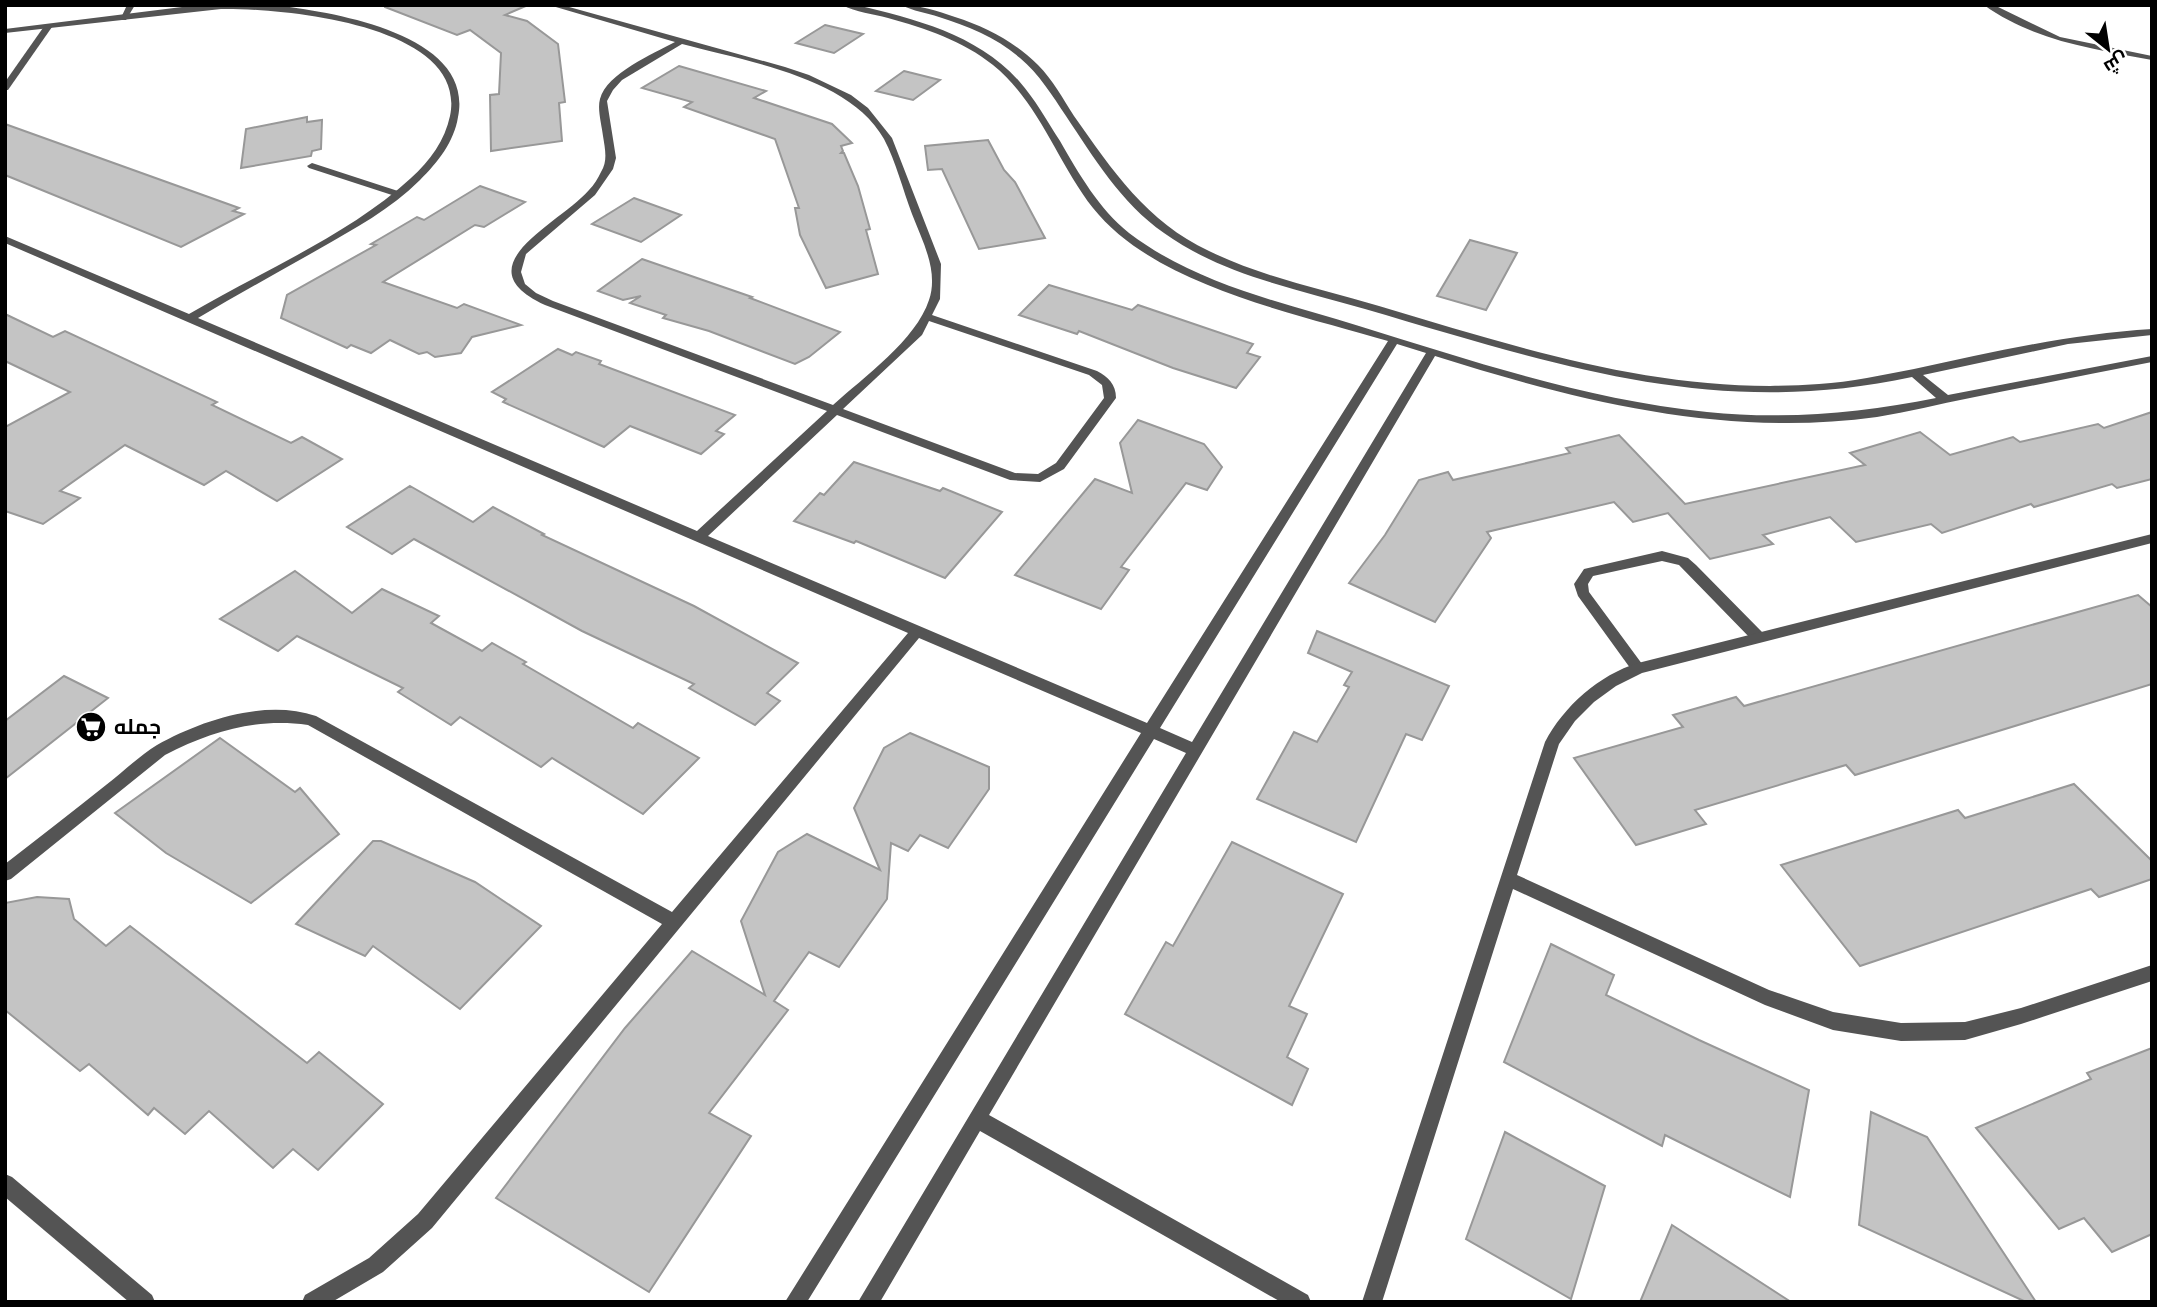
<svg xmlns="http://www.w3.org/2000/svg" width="2157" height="1307" font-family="'Golos Text',Cairo,sans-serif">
  <rect width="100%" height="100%" fill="#fff"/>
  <g fill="#c4c4c4" stroke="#989898" stroke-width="2">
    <path d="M385,5h143l-23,10 22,6 31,23 7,58 -6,1 3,38 -71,10 -1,-56 9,-1 2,-41 -31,-23 -13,5 -72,-28z"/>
    <path d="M825,25l38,9 -29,19 -38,-10z"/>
    <path d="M679,66l87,25 -12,7 78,26 20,19 -11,3 2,5 -2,2h3l14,33 12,43 -4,1 12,44 -52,14 -26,-53 -5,-27h4l-24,-69 -91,-32 8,-5 -50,-14z"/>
    <path d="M904,71l36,9 -27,20 -37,-9z"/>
    <path d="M307,117v5l15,-2 -1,29 -9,2 -1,5 -70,12 5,-39z"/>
    <path d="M5,124l234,84 -6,3 11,3 -63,33 -176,-72z"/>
    <path d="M988,140l16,30 11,12 30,56 -66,11 -37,-80 -14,1 -3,-24z"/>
    <path d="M480,186l45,16 -41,25 -9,-2 -92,57 74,26 7,-4 57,21 -49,12 -11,16 -26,4 -8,-5 -8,2 -29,-14 -19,13 -20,-8 -4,3 -66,-30 6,-23 89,-50 -5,-1 46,-27 7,3z"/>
    <path d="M634,198l47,17 -40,27 -49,-18z"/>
    <path d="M1470,240l47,13 -31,57 -49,-14z"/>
    <path d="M642,259l110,38 -2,1 90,34 -31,25 -14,7 -86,-33 -46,-13 3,-3 -36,-12 11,-7 -18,4 -25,-9z"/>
    <path d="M1049,285l83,25 6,-5 115,39 -6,9 13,4 -24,31 -63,-20 -94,-37 -2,3 -58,-19z"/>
    <path d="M5,314l48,23 12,-6 152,71 -5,3 79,38 11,-6 40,22 -65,42 -51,-30 -22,14 -79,-40 -65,46 20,7 -37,26 -38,-13v-84l65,-35 -65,-31z"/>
    <path d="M558,349l14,6 4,-3 25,9 -2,3 136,51 -19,16 8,3 -23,20 -71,-28 -26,21 -101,-45 3,-3 -14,-7z"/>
    <path d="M2152,412v67l-35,9 -5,-4 -78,23 -3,-3 -89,29 -11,-9 -75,18 -26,-25 -67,18 10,9 -63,15 -42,-46 -35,9 -19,-20 -127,30 4,6 -56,84 -86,-39 36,-48 34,-55 29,-8 5,8 117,-27 -4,-5 53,-13 66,69 180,-39 -15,-12 70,-21 30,23 63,-18 7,5 78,-18 6,4z"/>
    <path d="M1138,420l66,24 18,23 -15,23 -21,-7 -65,84 8,3 -28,39 -86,-34 80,-96 37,14 -12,-50z"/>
    <path d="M854,462l86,29 3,-3 59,24 -57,66 -89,-37 -2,2 -60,-22 26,-28 4,2z"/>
    <path d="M410,486l63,36 20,-15 51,27 -2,1 152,71 104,57 -31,30 13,8 -25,24 -66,-37 5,-4 -112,-53 -168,-92 -22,15 -45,-27z"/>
    <path d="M295,571l57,42 30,-24 57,27 -8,7 51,28 10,-8 34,19 -3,2 110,64 5,-5 61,35 -56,56 -91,-56 -11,9 -81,-50 -9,8 -53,-33 5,-4 -106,-52 -19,15 -58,-32z"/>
    <path d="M2138,595l14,12v77l-297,91 -9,-10 -151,45 11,14 -70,21 -62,-87 109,-31 -10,-12 63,-18 8,9z"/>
    <path d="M1317,631l132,55 -27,54 -16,-6 -50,108 -99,-43 37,-67 23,10 32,-55 -5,-2 8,-13 -44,-19z"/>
    <path d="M64,676l44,22 -103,81v-58z"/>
    <path d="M910,733l79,34v22l-41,59 -28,-13 -12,16 -17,-8 -4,56 -48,68 -30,-15 -35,49 14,9 -79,103 42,23 -102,156 -153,-94 129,-170 67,-77 73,44 -24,-74 37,-69 29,-18 73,36 -26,-62 30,-60z"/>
    <path d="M220,738l75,54 5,-4 39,46 -88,69 -85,-50 -51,-40z"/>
    <path d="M2074,784l78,77v18l-53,18 -8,-8 -231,77 -79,-101 177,-55 7,8z"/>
    <path d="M373,841h8l94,41 66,44 -81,83 -87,-63 -8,10 -69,-32z"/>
    <path d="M1232,842l111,52 -54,112 18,8 -20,43 21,12 -16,36 -167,-91 41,-72 7,4z"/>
    <path d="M37,897l32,2 5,20 32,27 24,-20 177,137 12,-11 64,52 -65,66 -25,-21 -20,19 -64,-57 -24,23 -31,-26 -6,7 -59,-51 -9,7 -75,-61v-107z"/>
    <path d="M1551,944l63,31 -8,20 93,45 110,50 -19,107 -125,-62 -3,11 -158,-84z"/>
    <path d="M2152,1048v186l-40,18 -28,-34 -25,11 -83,-101 115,-49 -4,-6z"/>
    <path d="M1871,1112l56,25 109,165h-10l-167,-77z"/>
    <path d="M1505,1132l100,54 -34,113 -105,-60z"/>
    <path d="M1672,1225l119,77h-151z"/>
  </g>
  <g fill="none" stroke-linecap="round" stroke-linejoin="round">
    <g fill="#545454" fill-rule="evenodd">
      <path d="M127,5h8l-9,15h-6z"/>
      <path d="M1984,5h10l66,32 92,19v4c-58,-11 -118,-19 -168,-55z"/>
      <path d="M45,25l7,2 -44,63h-3v-8z"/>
      <path d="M312,163l89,29 2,2 -8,2 -86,-28 -2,-2z"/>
      <path d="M1662,551l26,7 8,7 67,68 2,4 -2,4h-10l-74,-76 -17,-4 -69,15 -5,8 1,8 56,76 -2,4h-10l-55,-76 -4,-12 10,-15z"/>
    </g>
    <g fill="#545454" fill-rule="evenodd">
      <path d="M274,5c59,7 201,29 184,112 -4,25 -20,45 -38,63 -29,29 -66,49 -101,69 -40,23 -81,45 -121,69l499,213 130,-120 -282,-106c-85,-39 15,-81 44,-115 5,-5 9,-12 12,-18 7,-11 4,-23 2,-36 -1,-10 -6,-27 -3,-37 7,-26 53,-45 75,-57l-126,-37h13l223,62 24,8 42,20 17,13 24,30 49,126 -1,35 -8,16 165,56c11,6 19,13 19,27l-52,71 -24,13 -30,-2 -173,-65 -129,121 439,187 241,-382c-93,-28 -233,-55 -295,-133 -36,-46 -54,-106 -100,-143 -30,-24 -68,-37 -105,-47 -15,-4 -32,-6 -46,-13h14c59,14 121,29 163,76 16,18 28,40 41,60 19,33 39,68 69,92 67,51 152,69 230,93 114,35 228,74 348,86 77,8 154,1 229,-14l-24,-21c-199,43 -358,-13 -547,-68 -68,-20 -143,-34 -201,-76 -43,-30 -70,-75 -98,-117 -14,-21 -27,-42 -46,-58 -23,-20 -52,-32 -81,-41 -12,-4 -26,-6 -38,-12 19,0 36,6 54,12 31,10 60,25 83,48 15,15 25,34 36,51 38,54 73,106 135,135 53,26 113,38 170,55 144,43 288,90 440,78 32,-2 64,-9 95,-15 78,-17 157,-35 238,-40v6l-84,9 -145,31 25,20 204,-39v6c-61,12 -121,24 -182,36 -31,6 -62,14 -93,19 -152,21 -299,-16 -442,-61l-446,759 319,180 3,7h-30l-301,-171 -100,171h-22l328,-549 -32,-14 -347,563h-22l356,-569 -222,-95 -487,590 -49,44 -51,30h-30l3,-7 64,-37 49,-44 244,-290 -354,-199c-52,-7 -96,6 -143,30l-154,124 -6,2v-17c34,-26 68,-53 101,-79 17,-13 33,-29 51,-40 45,-25 108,-46 159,-29l356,196 236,-279 -903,-390v-7l184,78c73,-43 160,-79 222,-136 19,-17 34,-38 39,-62 19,-92 -169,-108 -229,-107l-216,24v-4l185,-23zM682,44c63,17 168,33 202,95 12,23 19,51 28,75 10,26 27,57 17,86 -13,40 -65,77 -96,105l-280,-104 -17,-8 -11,-9 -4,-12 5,-18 69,-59 18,-26 3,-11 -9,-57 6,-11 9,-10zM929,321l160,54 13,10 2,13 -48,65 -18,11 -23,-1 -172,-64 79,-74zM1397,344l29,9 -234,389 -32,-14z"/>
      <path d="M2152,534v9l-510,130 -26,13 -22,16 -19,19 -16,23 -42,131 252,115 64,22 68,11 64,-1 56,-14 131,-43v16l-131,43 -56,16 -64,1 -68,-11 -68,-25 -252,-116 -131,413h-20l183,-560c19,-36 54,-67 93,-79z"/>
      <path d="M5,1174l7,3 140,118 3,7h-26l-124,-105z"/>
    </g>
  </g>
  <defs>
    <g id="supermarket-disc" transform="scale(1.575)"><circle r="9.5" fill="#000" stroke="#fff"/><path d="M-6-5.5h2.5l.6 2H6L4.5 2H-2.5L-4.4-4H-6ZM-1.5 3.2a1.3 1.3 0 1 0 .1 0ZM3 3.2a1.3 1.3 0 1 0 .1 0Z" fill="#fff"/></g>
  </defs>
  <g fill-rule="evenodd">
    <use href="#supermarket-disc" x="91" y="727"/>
  </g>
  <g text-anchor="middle" stroke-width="5" stroke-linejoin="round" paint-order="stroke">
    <g font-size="21" font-weight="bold" fill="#000" stroke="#fff" text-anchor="start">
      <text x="114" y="734">جمله</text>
    </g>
  </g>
  <rect width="2157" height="1307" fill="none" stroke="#000000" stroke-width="14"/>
  <g transform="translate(2108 49) rotate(150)" stroke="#ffffff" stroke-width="5" paint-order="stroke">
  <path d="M0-5L12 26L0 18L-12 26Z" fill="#000000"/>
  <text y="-10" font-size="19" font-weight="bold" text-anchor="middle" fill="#000000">ش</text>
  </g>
</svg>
